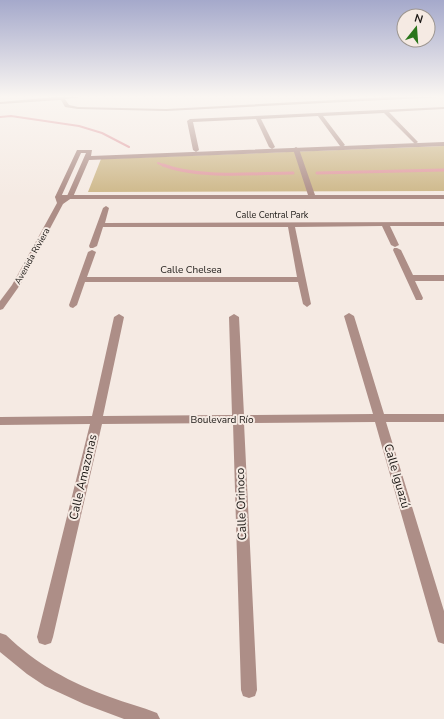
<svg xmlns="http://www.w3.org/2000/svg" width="444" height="719" font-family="'Nunito Sans',sans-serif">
  <rect width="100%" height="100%" fill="#f5eae3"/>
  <path fill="#cdb788" d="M444,146v45l-356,1 13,-33z"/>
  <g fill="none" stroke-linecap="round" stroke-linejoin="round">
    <g stroke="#e0999f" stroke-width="2">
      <path d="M0,117l11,-1 68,10 23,7 27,14"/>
      <path d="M158,163l7,3"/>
    </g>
    <g stroke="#e0999f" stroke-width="3">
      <path d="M163,165c37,14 90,8 130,8"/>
      <path d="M317,173l127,-3"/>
    </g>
    <g fill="#ad8e87" fill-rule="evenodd">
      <path d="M66,96h24l-25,3 4,6 9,2 88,2 242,-13 36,1 -278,14 -88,-2 -13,-2 -4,-7 -61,4v-2z"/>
      <path d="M444,107v2l-55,3 28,29 1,1 -3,2 -31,-31 -61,3 22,29 -3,2 -2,-1 -22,-30 -57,3 14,28 -3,2 -3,-2 -13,-28 -63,3 6,28 -3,2 -3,-2 -6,-29 3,-2z"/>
      <path d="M296,147l3,2 16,46h129v4h-386l-3,-2 3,-2h250l-15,-46z"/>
      <path d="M106,206l3,2 -4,15 339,-1v4h-54l9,19 -4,2 -4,-2 -9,-19 -87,1 16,77 -4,3 -4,-3 -5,-22h-213l-8,23 -4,3 -3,-1 -1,-2 19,-53 4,-2 4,2 -9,25h210l-9,-50h-185l-6,19 -4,2h-3l-1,-2 14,-38z"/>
      <path d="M394,248h3l4,2 12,25h31v6h-29l8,17 -1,2h-6l-23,-50z"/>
      <path d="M349,313l5,3 30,98h60v8h-58l58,189v33l-6,-2 -2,-6 -61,-214 -131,1 13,267 -2,6 -6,2 -6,-2 -2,-6 -8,-267 -131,1 -49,213 -2,6 -6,2 -6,-2 -2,-6 53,-213 -90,1v-8l92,-1 22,-99 5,-3 5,3 -21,99 129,-1 -3,-98 5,-3 5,3 5,98 129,-1 -29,-98z"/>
    </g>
    <g fill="#ad8e87" fill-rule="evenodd">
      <path d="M444,142v4l-355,14 -16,37 -10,7 -43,81 -17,24 -3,1v-9l12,-16 45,-82 -2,-6 22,-47h15l-1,6zM81,153h5l-19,43 -5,3 -1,-2z"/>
      <path d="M0,633l6,2c30,29 65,48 104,62 16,6 32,10 47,16l3,6h-36l-40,-15 -39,-18 -18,-12 -27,-22z"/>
    </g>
  </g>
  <linearGradient id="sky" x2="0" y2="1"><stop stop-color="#a5a9cb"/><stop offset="0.49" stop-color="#faf6f2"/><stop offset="1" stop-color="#faf6f2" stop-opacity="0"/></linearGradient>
  <rect width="444" height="197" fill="url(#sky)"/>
  <g text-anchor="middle" stroke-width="4" stroke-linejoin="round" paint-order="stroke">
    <g font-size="9" fill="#1a1714" stroke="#f5eae3">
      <text x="272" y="218">Calle Central Park</text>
      <text transform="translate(32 256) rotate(-61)" y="3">Avenida Riviera</text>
    </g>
    <g font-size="10" fill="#1a1714" stroke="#f5eae3">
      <text x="191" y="273">Calle Chelsea</text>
      <text x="222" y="423">Boulevard Río</text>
    </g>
    <g font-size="12" fill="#1a1714" stroke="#f5eae3">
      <text transform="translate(397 476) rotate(74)" y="4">Calle Iguazú</text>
      <text transform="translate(83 477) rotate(-77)" y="4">Calle Amazonas</text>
      <text transform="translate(241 504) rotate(-92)" y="4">Calle Orinoco</text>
    </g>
  </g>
  <g transform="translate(416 28) rotate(17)"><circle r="19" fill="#f5eae3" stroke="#9d9690"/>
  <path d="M0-3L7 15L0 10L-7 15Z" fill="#2a761c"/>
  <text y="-6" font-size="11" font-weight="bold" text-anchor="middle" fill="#1a1714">N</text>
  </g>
</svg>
